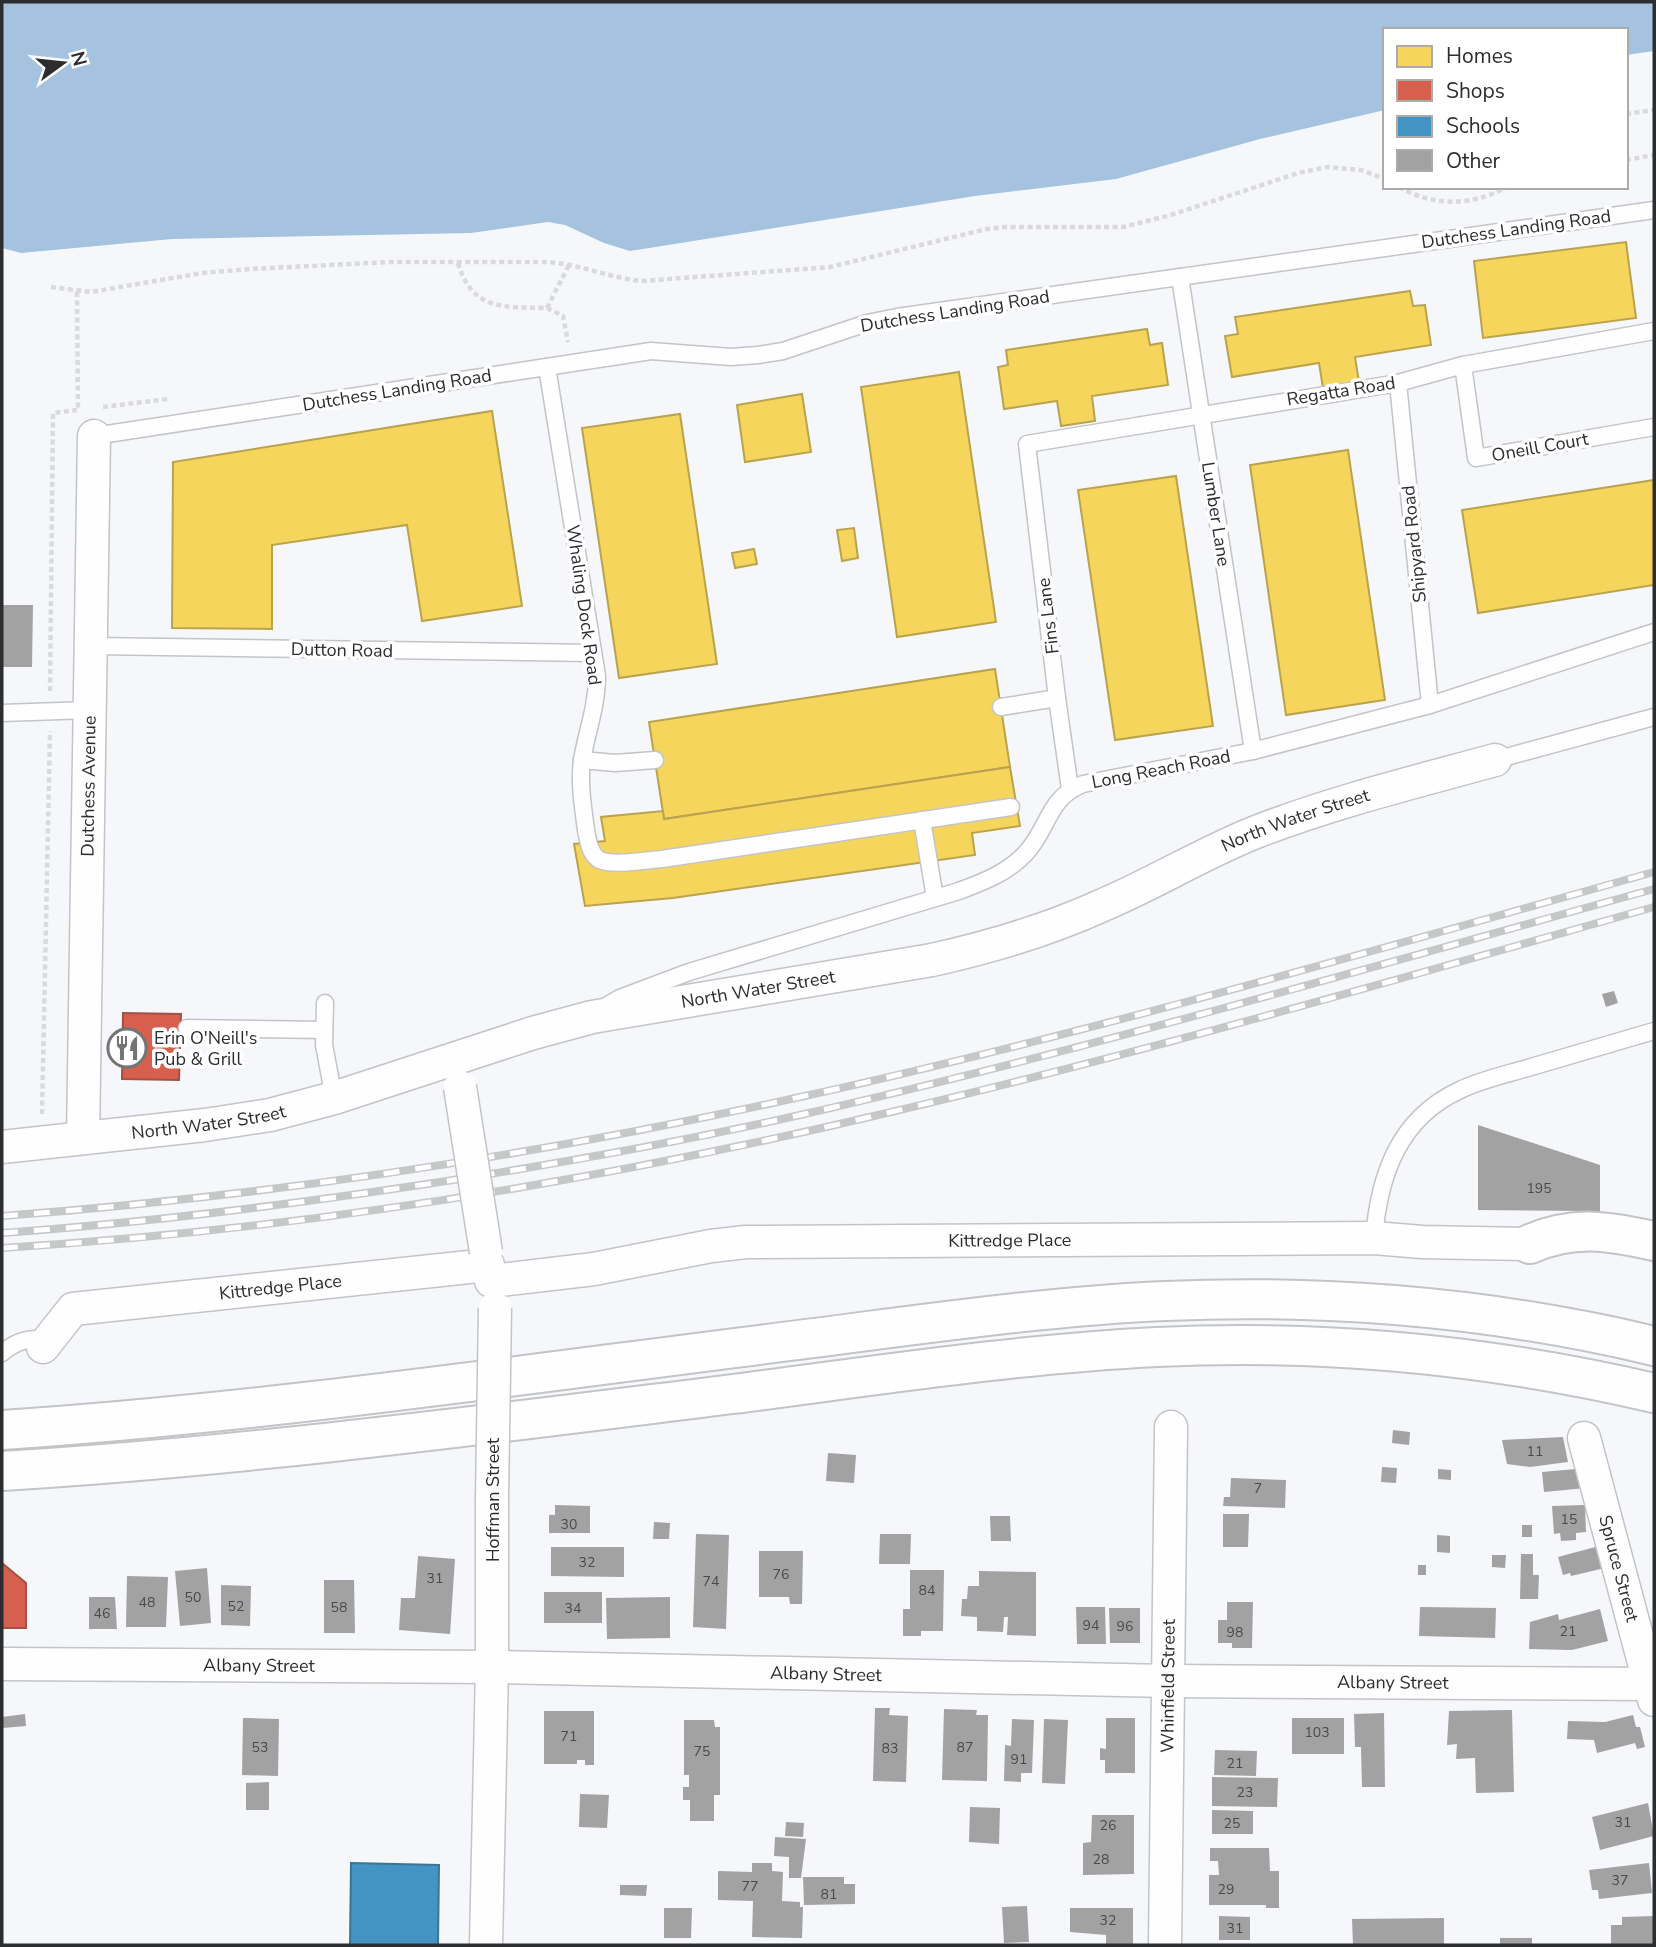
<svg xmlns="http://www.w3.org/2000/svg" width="1656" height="1947" font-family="'Nunito Sans',sans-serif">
  <rect width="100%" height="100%" fill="#f5f7fb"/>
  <path fill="#a5c2df" d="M2,2h1652v49l-28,4v-25h-241v80l-125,29 -144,40 -141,17 -345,55 -26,-8 -39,-18 -17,-3 -77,11 -299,6 -151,14 -19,-5z"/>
  <g fill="#f6d55c" stroke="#b9a34e" stroke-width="2">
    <path d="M1626,242l10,76 -153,20 -9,-77z"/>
    <path d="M1410,291l3,15 12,-1 6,40 -76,12 4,25 -36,6 -4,-25 -87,14 -7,-41 13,-2 -3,-17z"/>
    <path d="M1147,329l3,16 12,-2 6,42 -76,11 3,25 -34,5 -4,-25 -53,8 -6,-42 10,-2 -2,-15z"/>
    <path d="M959,372l37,250 -99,15 -36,-250z"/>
    <path d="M802,394l9,58 -66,10 -8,-57z"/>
    <path d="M492,411l30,195 -100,15 -15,-96 -135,20v84l-100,-1 1,-166z"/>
    <path d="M680,414l37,250 -98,14 -37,-250z"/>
    <path d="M1348,450l37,250 -99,15 -36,-250z"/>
    <path d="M1176,476l37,250 -98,14 -37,-250z"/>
    <path d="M1654,480v105l-176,28 -16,-103z"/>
    <path d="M854,528l4,30 -16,3 -5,-31z"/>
    <path d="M754,549l3,15 -22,4 -3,-15z"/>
    <path d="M995,669l15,98 -346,52 -15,-97z"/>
    <path d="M1010,767l10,59 -48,7 3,22 -302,43 -88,8 -11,-62 31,-3 -4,-24 62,-6 1,8z"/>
  </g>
  <g fill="#d6604d" stroke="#a35144" stroke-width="2">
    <path d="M123,1013l58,1 -2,66 -57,-1z"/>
    <path d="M2,1563l24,20v45h-24z"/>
  </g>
  <path fill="#4393c3" stroke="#3c7497" stroke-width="2" d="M351,1863l88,2 -1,80h-88z"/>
  <g fill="#a2a2a3">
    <path d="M2,605h31l-1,62h-30z"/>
    <path d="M1614,991l4,12 -12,4 -4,-13z"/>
    <path d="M1478,1125l122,40v46l-122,-1z"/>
    <path d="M1393,1430l17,2 -1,13 -17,-2z"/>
    <path d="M1563,1437l5,25 -38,5 -23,-3 -5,-24z"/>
    <path d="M828,1453l28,2 -2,28 -28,-2z"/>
    <path d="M1382,1467l15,1 -1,15 -15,-1z"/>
    <path d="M1438,1469l13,1v10l-13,-1z"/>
    <path d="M1576,1469l1,7h7l2,12 -42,4 -2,-20z"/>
    <path d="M1231,1478l55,2 -1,28 -62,-2 1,-9h6z"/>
    <path d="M555,1505l35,1v27h-41v-18h6z"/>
    <path d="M1585,1505l1,27 -10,1v7l-15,1 -1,-8 -6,1 -2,-28z"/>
    <path d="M1223,1514h26l-1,33h-25z"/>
    <path d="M990,1516h20l1,25h-20z"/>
    <path d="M654,1522l16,1 -1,16h-16z"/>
    <rect x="1522" y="1525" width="10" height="12"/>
    <path d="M696,1534l33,1 -3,94 -33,-2z"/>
    <path d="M880,1534h31l-1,30h-31z"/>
    <path d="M1437,1535l13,1v17l-13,-1z"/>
    <path d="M1599,1546l6,22 -34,8 -1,-3 -7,2 -5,-18z"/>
    <path d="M551,1547h73v30l-73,-1z"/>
    <path d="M759,1551h44l-1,53h-12l-1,-7h-30z"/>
    <path d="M1521,1554h12v21h6l-1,24h-18z"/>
    <path d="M1492,1555h14l-1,13 -13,-1z"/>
    <path d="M418,1556l37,3 -5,75 -51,-4 2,-32h14z"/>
    <rect x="1418" y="1565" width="8" height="10"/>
    <path d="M207,1568l4,55 -31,3 -5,-55z"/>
    <path d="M910,1570h34l-1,61h-22v5h-18v-27h7z"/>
    <path d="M979,1571l57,1v64l-29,-1 1,-18h-4l-1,15 -26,-1v-14l-16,-1 1,-17h5l1,-13h11z"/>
    <path d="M127,1576l41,1 -2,50h-40z"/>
    <path d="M324,1580h30l1,53h-31z"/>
    <path d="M221,1585l30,1 -1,40 -29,-1z"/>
    <rect x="544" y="1592" width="58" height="31"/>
    <path d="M89,1597h26l2,32h-28z"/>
    <path d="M670,1597v41l-63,1 -1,-41z"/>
    <path d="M1227,1602h26l-1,46h-20v-5h-14v-23h9z"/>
    <path d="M1076,1607h29l1,37h-29z"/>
    <path d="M1420,1607l76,1 -1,30 -76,-2z"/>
    <path d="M1109,1608h31v35h-30z"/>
    <path d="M1600,1609l8,32 -36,9 -43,-1 1,-27 28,-8 1,6z"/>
    <path d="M875,1708h15l-1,7 19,1 -2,66 -33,-1z"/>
    <path d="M944,1709l33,1 -1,5h12l-1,66 -45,-1z"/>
    <path d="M1512,1710l2,82 -38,1 -1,-35 -19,1 1,-15 -10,1 2,-34z"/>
    <path d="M544,1711h50v54h-9v-5h-8v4h-33z"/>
    <path d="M1384,1713l1,74h-23l-1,-40h-6l-1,-33z"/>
    <path d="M25,1714l1,12 -23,2 -1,-11z"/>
    <path d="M1633,1715l3,12h4l5,20 -8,2 -2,-6 -38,10 -3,-13 -27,-1 1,-18 37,1z"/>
    <path d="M243,1718l36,1 -1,57 -36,-1z"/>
    <path d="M1106,1718h29v55h-30v-13h-5v-12l6,1z"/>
    <rect x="1292" y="1718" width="52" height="36"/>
    <path d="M1012,1719l22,1 -2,53h-11v9l-17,-1 1,-36 6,1z"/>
    <path d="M1044,1719l24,1 -3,64 -23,-1z"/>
    <path d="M684,1720h30l1,7h5v68h-6v26h-24v-21h-7v-13h6v-12h-5z"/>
    <path d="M1215,1750l42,1 -1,25 -42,-1z"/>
    <path d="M1212,1777l66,1 -1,29 -65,-1z"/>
    <path d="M269,1782v28h-23v-27z"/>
    <path d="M580,1794l29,1 -2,33 -28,-1z"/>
    <path d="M1648,1803l6,33 -54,14 -8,-33z"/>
    <path d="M970,1807l30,1 -1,36 -30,-2z"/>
    <path d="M1212,1810l41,1v23h-41z"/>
    <path d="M1092,1815h42v59l-51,1v-32l8,-1z"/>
    <path d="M786,1822l18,1 -1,14 -18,-1z"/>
    <path d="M775,1837l31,2 -5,39h-12v-21l-15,-1z"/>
    <path d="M1210,1848h59l1,23h9v37h-13v-3h-57v-30h10l-1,-14h-8z"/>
    <path d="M752,1863h20v8l11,1 -1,29 18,1v5h3l-1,31 -50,-1 1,-36 -35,-1v-29l34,1z"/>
    <path d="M1649,1863l3,30 -53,6 -1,-9h-6l-3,-20z"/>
    <path d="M803,1877h41v7h11v20l-51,1z"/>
    <path d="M620,1885h27l-1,11 -26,-1z"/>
    <path d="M1027,1906l2,36 -25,1 -2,-36z"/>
    <path d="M664,1908h28l-1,30h-27z"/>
    <path d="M1070,1908h63v37h-27v-10l-36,-3z"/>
    <path d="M1219,1916l31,1v23h-31z"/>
    <path d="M1654,1916v29h-43v-20h11v-8z"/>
    <path d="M1444,1918v27h-91l-1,-26z"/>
    <rect x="1500" y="1938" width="32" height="7"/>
  </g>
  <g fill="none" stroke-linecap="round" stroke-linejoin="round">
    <g stroke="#c3c4c7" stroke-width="19">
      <g id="service">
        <path d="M1180,277l73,474"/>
        <path d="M1463,365l13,93 178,-31"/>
        <path d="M547,367l50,309c0,30 -10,55 -15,84 -3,24 1,47 4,70 2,10 3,22 12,29 12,8 49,1 64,0l349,-52"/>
        <path d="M1398,383l32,322"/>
        <path d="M94,436l557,-85 80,6 27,-2 25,-4 84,-28 30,-6 757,-107"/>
        <path d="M91,646l502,7"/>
        <path d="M1001,707l56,-9"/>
        <path d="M2,713l88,-3"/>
        <path d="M582,760l33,3 40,-3"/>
        <path d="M1495,760l159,-43"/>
        <path d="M1070,789l-13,-91 -30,-254 371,-61 65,-18 191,-34"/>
        <path d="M922,820l13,78"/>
        <path d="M325,1003l-1,42 10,53"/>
        <path d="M608,1005l12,-7 69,-26 270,-81c24,-9 48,-18 66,-37 24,-25 22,-56 58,-70l170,-33 177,-46 224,-73"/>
        <path d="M187,1028l137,2"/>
        <path d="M1374,1238c5,-63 25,-120 86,-148 23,-11 48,-16 71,-23 41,-12 82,-24 123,-36"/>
        <path d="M2,1353c15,-13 28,-15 48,-14"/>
      </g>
    </g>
    <g stroke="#c3c4c7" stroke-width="35">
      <g id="minor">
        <path id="s1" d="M83,1138l11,-702"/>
        <path id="s2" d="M2,1147l203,-22 65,-10 64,-17 199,-65 59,-16 340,-57c59,-13 116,-30 171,-55 52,-22 100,-52 153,-73 77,-30 159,-50 239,-72"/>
        <path id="s3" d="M491,1281l103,-12 117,-23 35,-4 628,-4 48,4 108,2"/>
        <path id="s4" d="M43,1347l30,-38 415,-44"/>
        <path id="s5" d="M1584,1438l70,262"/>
        <path id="s6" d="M2,1664l490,3 676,14 482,3"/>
        <path d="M486,1945l6,-278v-169"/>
        <path id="s7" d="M1165,1945l6,-518"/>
      </g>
    </g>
    <g stroke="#c3c4c7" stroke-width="42">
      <g id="motorway">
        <path d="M1530,1244c44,-19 79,-13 124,-3"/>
        <path d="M2,1430c255,-17 510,-54 764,-86 132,-16 265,-37 399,-43 163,-7 330,7 489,45"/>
        <path d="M2,1471c245,-15 488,-47 731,-77 141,-18 282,-40 424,-47 167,-8 334,8 497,46"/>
      </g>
    </g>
    <g stroke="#dadadc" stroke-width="4.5" stroke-dasharray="5 3.5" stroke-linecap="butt">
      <path d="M1626,114l28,-4"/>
      <path d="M1626,160l28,-5"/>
      <path d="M1399,187c35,20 73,19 108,0"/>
      <path d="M458,263c14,48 46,44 89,45l23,-45"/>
      <path d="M51,287l40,5 111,-19 48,-4 140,-7h157c33,2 62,16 95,19l188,-14 157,-38 19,-2h117l48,-12 127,-42 30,-6 33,3 24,9"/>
      <path d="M77,292l1,118"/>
      <path d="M547,308l16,8 5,26"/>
      <path d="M103,407l65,-8"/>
      <path d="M50,691l3,-278 24,-3"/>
      <path d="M42,1114l8,-383"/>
    </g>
    <use href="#service" stroke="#fefefe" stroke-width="16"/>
    <use href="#minor" stroke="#fefefe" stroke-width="32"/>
    <use href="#motorway" stroke="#fefefe" stroke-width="38"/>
    <g stroke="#c6c7c7" stroke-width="8">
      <g id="rail">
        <path d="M2,1216c268,-20 536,-61 798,-119 287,-63 571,-146 854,-225"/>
        <path d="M2,1233c155,-11 310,-31 464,-55 112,-18 223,-38 334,-63 287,-65 570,-148 854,-226"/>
        <path d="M2,1248c293,-18 586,-65 872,-132 262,-61 521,-136 780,-209"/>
      </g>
    </g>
    <use href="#rail" stroke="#fff" stroke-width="5" stroke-dasharray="16" stroke-linecap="butt"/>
    <g stroke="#c3c4c7" stroke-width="35" stroke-linecap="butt">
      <g id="minor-bridge">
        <path d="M460,1087l26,165"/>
        <path d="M492,1498l3,-190"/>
      </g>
    </g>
    <use href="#minor-bridge" stroke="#fefefe" stroke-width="32"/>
  </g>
  <defs>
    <g id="restaurant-ring" transform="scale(2.0125)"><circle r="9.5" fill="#fff" stroke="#727476" stroke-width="1.5"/><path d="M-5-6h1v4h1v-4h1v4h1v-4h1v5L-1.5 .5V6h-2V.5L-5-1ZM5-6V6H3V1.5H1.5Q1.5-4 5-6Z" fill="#727476"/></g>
  </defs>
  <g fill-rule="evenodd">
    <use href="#restaurant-ring" x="127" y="1048"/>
  </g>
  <g text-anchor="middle" stroke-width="7" stroke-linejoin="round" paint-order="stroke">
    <g font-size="14" fill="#4a4a4c">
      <text x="1539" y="1193">195</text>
      <text x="1535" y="1456">11</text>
      <text x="1258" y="1493">7</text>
      <text x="1569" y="1524">15</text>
      <text x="569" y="1529">30</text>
      <text x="587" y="1567">32</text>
      <text x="781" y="1579">76</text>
      <text x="435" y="1583">31</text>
      <text x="711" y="1586">74</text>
      <text x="927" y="1595">84</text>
      <text x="193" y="1602">50</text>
      <text x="147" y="1607">48</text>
      <text x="236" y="1611">52</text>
      <text x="339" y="1612">58</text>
      <text x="573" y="1613">34</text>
      <text x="102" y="1618">46</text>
      <text x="1091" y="1630">94</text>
      <text x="1125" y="1631">96</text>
      <text x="1568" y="1636">21</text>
      <text x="1235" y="1637">98</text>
      <text x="1317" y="1737">103</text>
      <text x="569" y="1741">71</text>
      <text x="260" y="1752">53</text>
      <text x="965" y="1752">87</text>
      <text x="890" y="1753">83</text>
      <text x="702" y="1756">75</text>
      <text x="1019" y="1764">91</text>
      <text x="1235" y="1768">21</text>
      <text x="1245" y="1797">23</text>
      <text x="1623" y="1827">31</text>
      <text x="1232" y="1828">25</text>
      <text x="1108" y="1830">26</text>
      <text x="1101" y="1864">28</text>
      <text x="1620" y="1885">37</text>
      <text x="750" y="1891">77</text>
      <text x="1226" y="1894">29</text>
      <text x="829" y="1899">81</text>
      <text x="1108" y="1925">32</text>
      <text x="1235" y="1933">31</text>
    </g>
    <g font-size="18" fill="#2c2d2f" stroke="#fff">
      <text transform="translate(1516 229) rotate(-8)" y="6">Dutchess Landing Road</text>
      <text transform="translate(955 311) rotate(-9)" y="6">Dutchess Landing Road</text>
      <text transform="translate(397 390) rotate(-9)" y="6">Dutchess Landing Road</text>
      <text transform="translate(1341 391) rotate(-9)" y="6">Regatta Road</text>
      <text transform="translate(1540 447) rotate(-10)" y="6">Oneill Court</text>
      <text transform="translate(1216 514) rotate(81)" y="6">Lumber Lane</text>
      <text transform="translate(1414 544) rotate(-96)" y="6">Shipyard Road</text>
      <text transform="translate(584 605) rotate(82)" y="6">Whaling Dock Road</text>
      <text transform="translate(1048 616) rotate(-97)" y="6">Fins Lane</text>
      <text transform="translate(342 650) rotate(1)" y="6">Dutton Road</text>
      <text transform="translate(1161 769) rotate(-11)" y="6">Long Reach Road</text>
      <text dy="6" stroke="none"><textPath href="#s1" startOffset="352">Dutchess Avenue</textPath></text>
      <text dy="6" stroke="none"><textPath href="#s2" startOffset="1342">North Water Street</textPath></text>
      <text dy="6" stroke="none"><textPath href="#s2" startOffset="775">North Water Street</textPath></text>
      <text dy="6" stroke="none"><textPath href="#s2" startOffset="208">North Water Street</textPath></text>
      <text dy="6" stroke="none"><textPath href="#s3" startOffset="522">Kittredge Place</textPath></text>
      <text dy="6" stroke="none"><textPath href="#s4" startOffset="257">Kittredge Place</textPath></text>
      <text transform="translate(493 1500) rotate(-90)" y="6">Hoffman Street</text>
      <text dy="6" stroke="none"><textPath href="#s5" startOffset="135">Spruce Street</textPath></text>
      <text dy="6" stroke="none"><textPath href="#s6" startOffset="257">Albany Street</textPath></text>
      <text dy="6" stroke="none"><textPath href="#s6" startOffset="824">Albany Street</textPath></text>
      <text dy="6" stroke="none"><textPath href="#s6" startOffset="1391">Albany Street</textPath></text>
      <text dy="6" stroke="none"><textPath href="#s7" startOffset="259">Whinfield Street</textPath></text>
    </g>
    <g font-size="18" fill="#2c2d2f" stroke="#fff" text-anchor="start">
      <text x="154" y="1044">Erin O'Neill's<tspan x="154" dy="21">Pub &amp; Grill</tspan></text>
    </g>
  </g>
  <rect width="1656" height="1947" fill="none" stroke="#2c2d2f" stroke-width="7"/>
  <rect x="1383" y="28" width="245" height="161" fill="#ffffff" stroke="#ababac" stroke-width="2"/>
  <rect x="1397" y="46" width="35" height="21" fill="#f6d55c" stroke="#ababac" stroke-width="2"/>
  <text x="1446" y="63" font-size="21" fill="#2c2d2f">Homes</text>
  <rect x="1397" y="80" width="35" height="21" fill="#d6604d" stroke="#ababac" stroke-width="2"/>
  <text x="1446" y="98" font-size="21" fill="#2c2d2f">Shops</text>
  <rect x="1397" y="116" width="35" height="21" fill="#4393c3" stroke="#ababac" stroke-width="2"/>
  <text x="1446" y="133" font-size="21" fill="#2c2d2f">Schools</text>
  <rect x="1397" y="150" width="35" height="21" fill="#a2a2a3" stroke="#ababac" stroke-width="2"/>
  <text x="1446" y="168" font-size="21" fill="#2c2d2f">Other</text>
  <g transform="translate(63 63) rotate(75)" stroke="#ffffff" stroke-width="5" paint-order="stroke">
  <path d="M0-5L12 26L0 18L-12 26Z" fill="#2c2d2f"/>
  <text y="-10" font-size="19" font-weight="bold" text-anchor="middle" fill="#2c2d2f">N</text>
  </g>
</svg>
